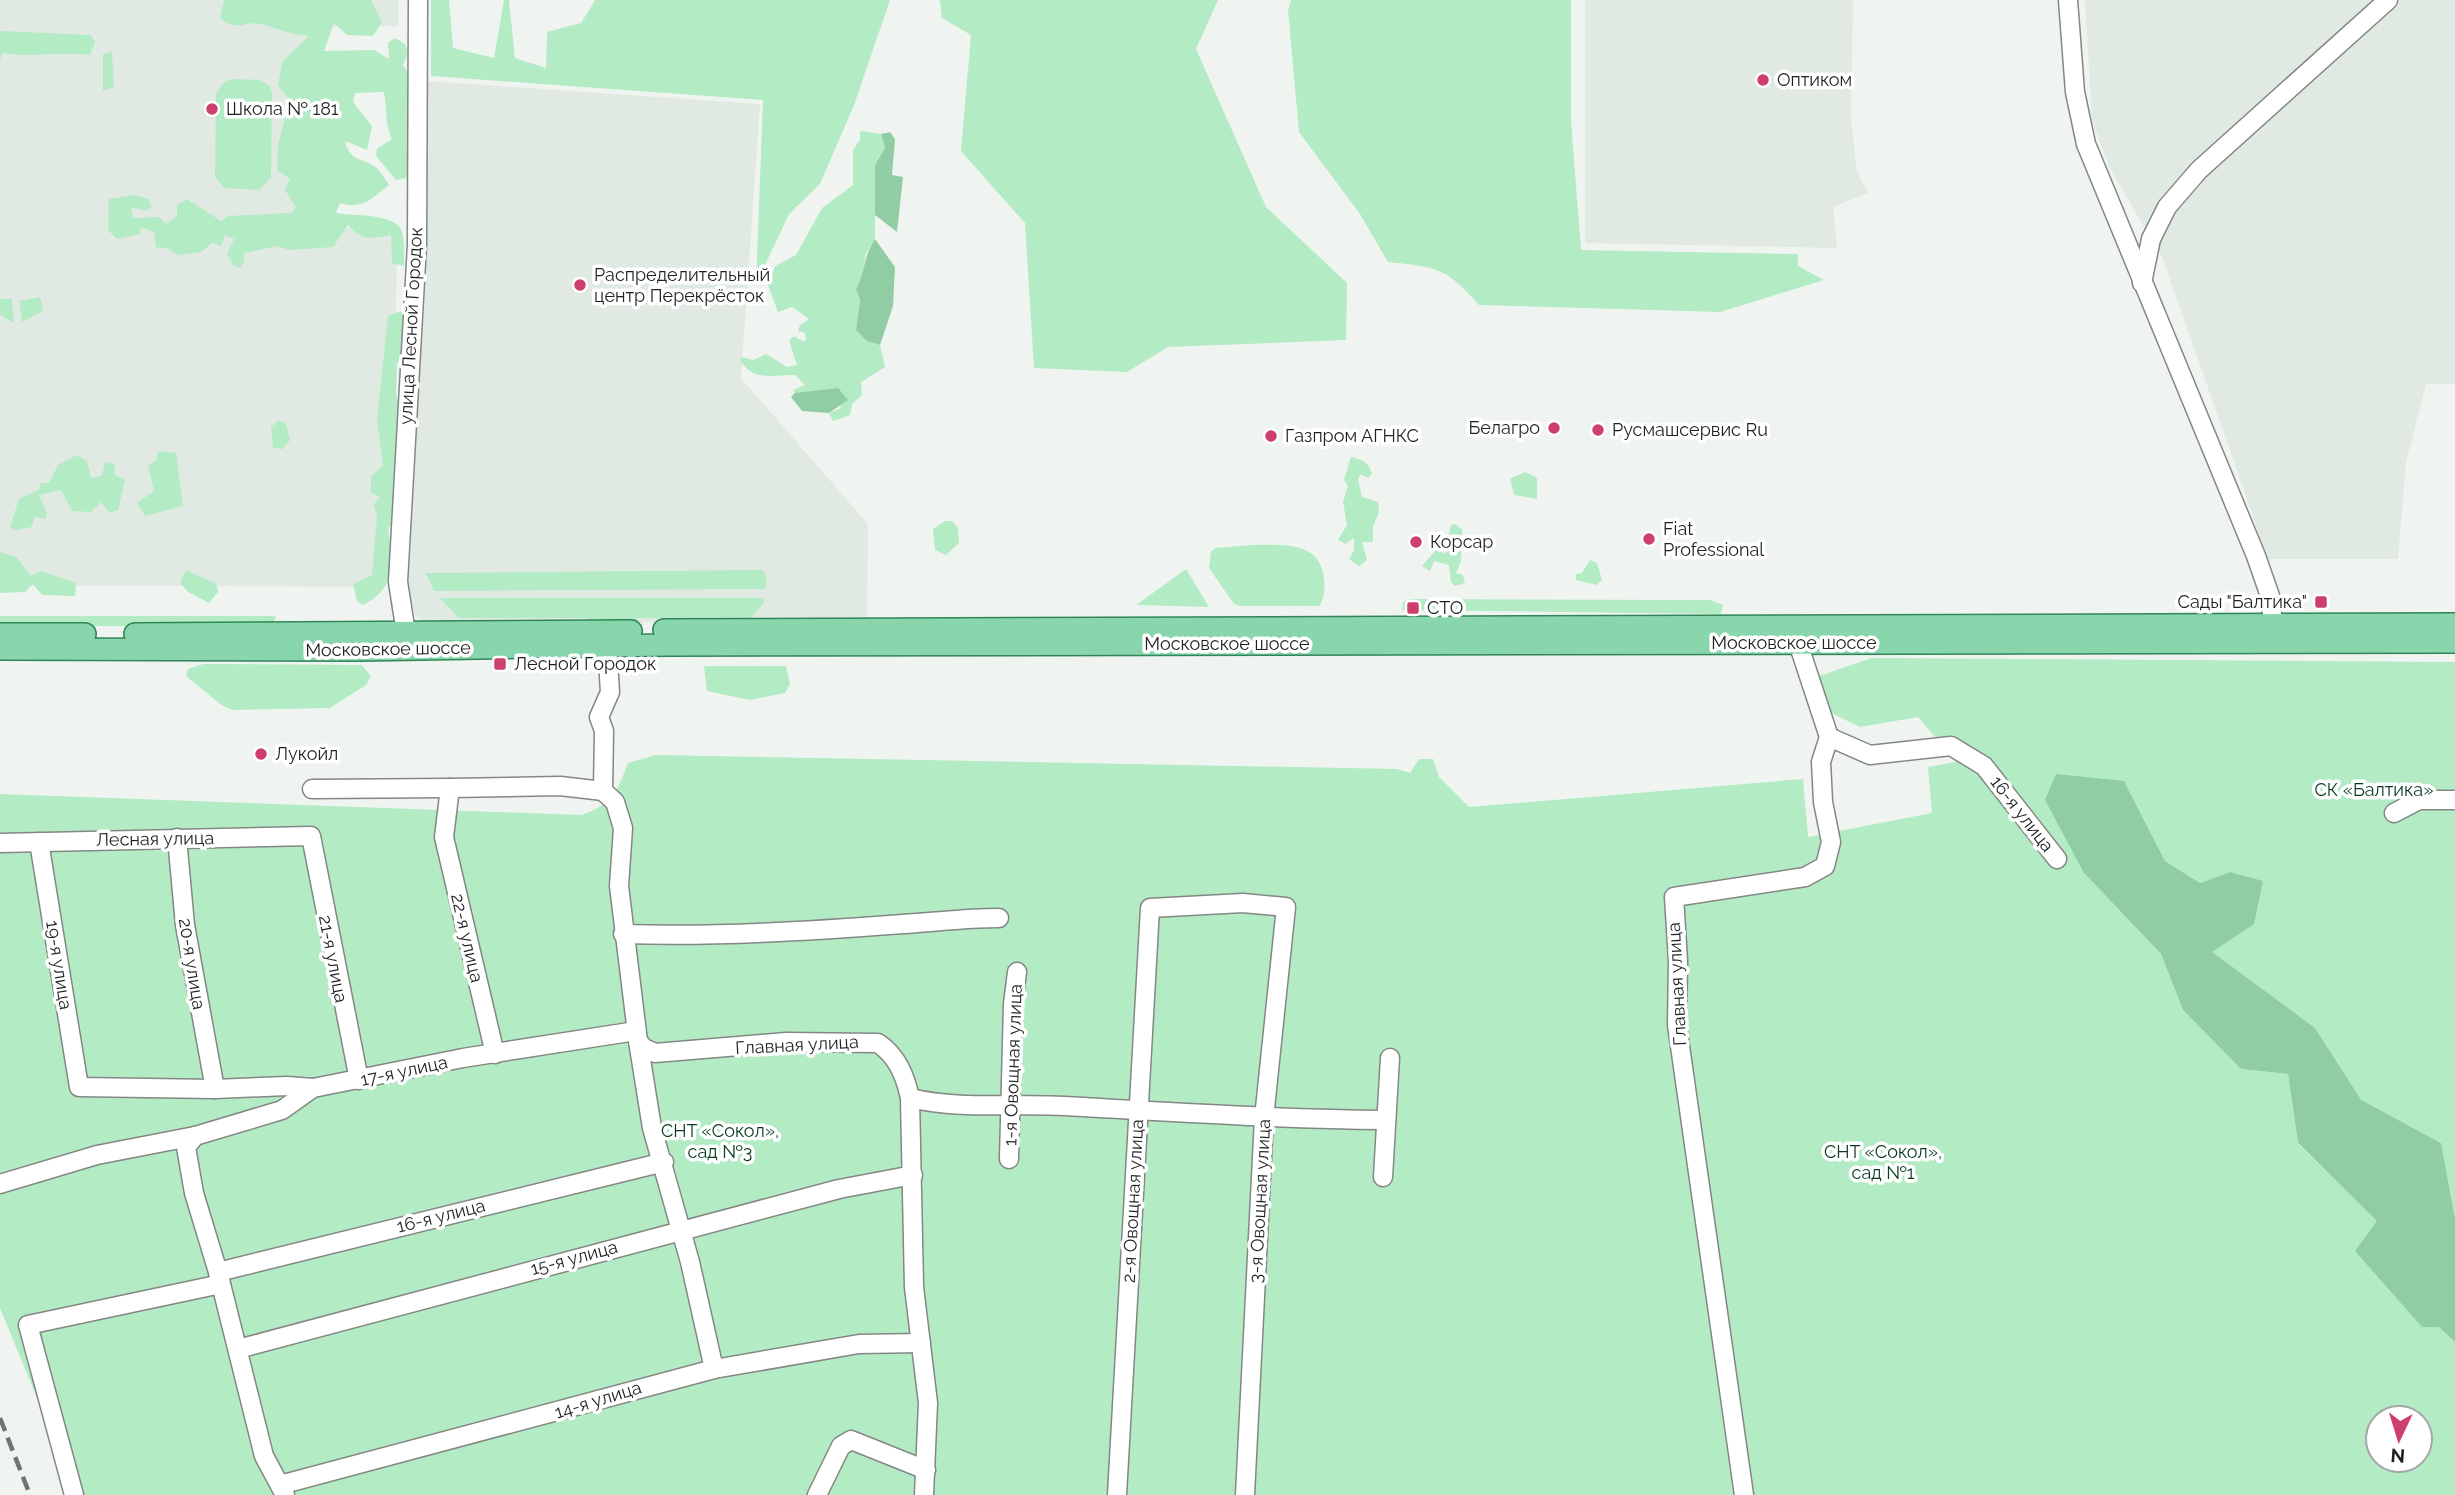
<svg xmlns="http://www.w3.org/2000/svg" width="2455" height="1495" font-family="Raleway,sans-serif">
  <rect width="100%" height="100%" fill="#f0f4f1"/>
  <g fill="#e0eae3">
    <path d="M0,0h398v26l-81,1 7,200 74,1 -10,352 -7,7 -381,-2z"/>
    <path d="M1585,0h268l-2,119 6,53 11,21 -35,14 4,41 -252,-5z"/>
    <path d="M2085,0h370v384h-29l-20,79 -8,96h-130l-106,-302 -52,-88 -18,-49z"/>
    <path d="M426,81l334,23 -19,274 127,146 -1,96 -427,5 -16,-2 -9,-8 -10,-29 20,-320z"/>
  </g>
  <g fill="#b3ebc5" fill-rule="evenodd">
    <path d="M224,0h147l11,22 -9,14 -26,-1 -13,-12 -10,28 50,-1 15,9 -1,-16 7,-5 10,6 3,9 -5,12c20,28 17,84 3,113l-10,2 -20,-24 1,-7 15,-10c-7,-14 -5,-31 -8,-47l-29,1 -2,9 19,24 -5,24 -22,-9c5,20 14,16 29,25 6,4 11,13 15,19 -17,13 -27,25 -49,18l-4,10c16,3 62,0 66,19 3,10 2,23 2,34l-12,-3 -1,-28c-19,4 -30,6 -43,-10l-15,22 -45,3 -10,-4 -34,7v9l-4,6 -7,-3 -6,-11 7,-15 -9,-4 -4,11 -9,-3 -11,9 -24,3 -8,-6 -13,-2 -2,-15 -13,-5 -1,7 -23,5 -9,-9 1,-31 26,-4 13,4 4,8 -6,4 -15,-4 2,11 26,-1 7,7 11,-8v-11l10,-6 34,22 7,-5 63,-3 5,-6 -11,-17 5,-11 -13,-9 1,-26 12,-43 -12,-16 4,-23 27,-26c-20,-2 -29,-7 -48,-12 -17,-4 -23,9 -41,-6z"/>
    <path d="M431,0h18l4,48 41,10 10,-58h5l6,58 31,10 1,-36 34,-9 14,-23h295l-36,105 -34,79 -31,30 -33,70 7,-184 -332,-24z"/>
    <path d="M940,0h278l-22,49 70,158 81,76 -1,57 -178,7 -41,25 -93,-4 -9,-145 -64,-72 10,-116 -29,-17z"/>
    <path d="M1291,0h280v121l10,129 217,4v12l26,14 -104,32 -241,-7c-33,-38 -43,-38 -91,-43l-28,-48 -61,-82 -11,-122z"/>
    <path d="M0,31l91,4 4,7 -5,13c-30,-4 -58,3 -88,-2l-2,8z"/>
    <path d="M112,52l2,35 -11,4v-37z"/>
    <path d="M231,79l29,1 10,6 2,8 -1,84 -12,12 -35,-2 -9,-11 1,-83 7,-11z"/>
    <path d="M860,131l21,3 4,14 -10,17v74l-10,16 -1,20 -8,14 4,11 -4,29 11,12 13,4 5,22 -24,15 1,13 -10,9 -2,11 -17,6 -4,-8 12,-5 -8,-18 -38,3 -2,-3 12,-5 -10,-10c-22,-1 -41,8 -55,-15l2,-3 11,3 13,-6 21,13 10,-2 -8,-25 5,-4 10,6 2,-2 -1,-7 -7,-2 2,-6 9,-6 -17,-12 -14,5 -10,-27 7,-19 21,-11 26,-47 31,-23v-35l7,-10z"/>
    <path d="M40,297l3,14 -21,11 -3,-21z"/>
    <path d="M0,299h12l2,24 -14,-8z"/>
    <path d="M402,311l4,2 8,22 -17,29 -1,31 8,17 -8,34 4,12 -5,10 9,26 -11,7 8,17 -14,10c9,32 8,62 -24,77l-6,-4 -4,-17 19,-9 5,-59 -3,-12 6,-7 -9,-4v-17l12,-10 -6,-47 11,-103z"/>
    <path d="M279,420l7,4 4,16 -7,9 -10,-1 -2,-21z"/>
    <path d="M158,451l18,2 7,53 -38,10 -8,-13 17,-12 -6,-26 8,-4z"/>
    <path d="M77,455l10,6 4,17 11,-2 3,-14 9,2 1,11 10,5 -7,30 -8,3 -9,-11 -10,10 -19,-1 -11,-21 -22,5 8,19 -2,5 -11,-2 -2,10 -17,3 -5,-3 9,-28 20,-9 2,-7h8l9,-18z"/>
    <path d="M1351,457c12,3 18,5 21,17l-4,4 -7,-4 -3,5 4,18 16,5 1,11 -6,13v16h-11l5,18 -8,6 -10,-7 5,-9v-12l-9,6 -7,-4 9,-15 -4,-23 5,-16 -4,-6z"/>
    <path d="M1525,472l12,6v21l-23,-4 -4,-16z"/>
    <path d="M945,521h7l6,7 1,15 -13,12 -11,-5 -2,-21z"/>
    <path d="M1455,524l7,5 -1,32 -5,12 7,2 2,8 -10,3 -4,-4 -2,-17 -15,-4 -4,10 -8,-5 15,-17 8,5 6,-29z"/>
    <path d="M1253,545c26,0 64,-4 70,28 2,13 3,22 -4,33h-79l-6,-2 -25,-36 2,-16 4,-4z"/>
    <path d="M0,552l16,5 15,19 10,-5 35,12 -1,13 -33,-1 -9,-11 -8,8 -25,1z"/>
    <path d="M1590,560l7,3 5,17 -6,5 -20,-5v-6l6,-1z"/>
    <path d="M1186,569l23,38 -73,-2z"/>
    <path d="M186,570l30,14 2,8 -9,11 -21,-11 -8,-10z"/>
    <path d="M763,570l4,9 -2,10 -331,2 -8,-18z"/>
    <path d="M440,598h324v5l-12,13 -1,8 -55,-1 -1,-5h-58v6l-41,3 -8,-9h-129z"/>
    <path d="M1411,599l299,1 13,5 -2,9 -319,-4 1,-8z"/>
    <path d="M0,616h275l1,2 -7,8h-269z"/>
    <path d="M1872,658l583,4v556l-14,-75 -81,-43 -45,-72 -104,-76 19,-80 -30,11 -35,-22 -41,-80 -40,92 77,81 22,56 58,59 47,5 10,70 80,77 61,105 16,16v153h-2382l-11,-36 -62,-151v-514l581,21c32,-11 35,-21 47,-52l28,-8 741,14 13,4 9,-14h14l6,18 30,30 334,-28 5,58 124,-24 -4,-46 60,-11 -37,-18h-15l-18,-21 -58,10 -37,-18 -10,-31zM2378,1418h42v42h-42z"/>
    <path d="M203,664l159,1 9,11 -5,9 -36,23 -98,2 -12,-6 -34,-28 2,-7z"/>
    <path d="M704,666h82l4,18 -5,9 -35,7 -43,-9z"/>
  </g>
  <g fill="#90cda5">
    <path d="M890,132l5,7 -3,36 11,2 -6,55 -22,-17v-50l10,-17 -4,-14z"/>
    <path d="M875,239l20,28 -2,39 -13,39 -13,-4 -11,-11 4,-30 -4,-11c11,-20 6,-30 19,-50z"/>
    <path d="M838,388l10,12 -19,13 -27,-2 -11,-14 4,-4z"/>
    <path d="M2056,774l68,7 41,80 35,22 30,-11 33,9 -9,43 -42,28 103,76 46,72 80,43 14,75v124l-16,-15h-17l-67,-76 22,-30 -79,-78 -10,-69 -47,-5 -58,-59 -22,-56 -77,-81 -39,-73z"/>
  </g>
  <g fill="none" stroke-linecap="round" stroke-linejoin="round">
    <g stroke="#848784" stroke-width="21">
      <g id="minor">
        <path d="M2068,0l7,92 11,52 170,412 14,40 3,27"/>
        <path d="M2142,283l9,-44 16,-32 32,-37 189,-170"/>
        <path d="M406,633l-8,-51 19,-337 1,-245"/>
        <path d="M607,646l3,46 -11,25 5,14 -1,60 12,11 8,26 -4,58 19,155 6,7 11,5 131,-11 92,1c19,13 27,32 32,55l4,189 14,116 -4,92"/>
        <path d="M1829,737l41,18 81,-9 33,20 73,93"/>
        <path d="M312,789l138,-1"/>
        <path d="M2394,813l25,-13h36"/>
        <path d="M177,838l8,87 30,164"/>
        <path d="M39,842l40,245 136,2 72,-3 26,2"/>
        <path d="M0,843l311,-7 48,244"/>
        <path d="M623,934c93,3 187,-3 280,-10 33,-2 63,-6 96,-6"/>
        <path d="M638,1041l14,87 38,134 24,107"/>
        <path d="M495,1054l-51,-217 6,-49 110,-2 43,5"/>
        <path d="M910,1098c51,12 103,5 155,8 107,6 214,13 321,14"/>
        <path d="M1009,1159l4,-155 4,-32"/>
        <path d="M1383,1177l7,-119"/>
        <path d="M0,1184l97,-29 98,-19"/>
        <path d="M218,1272l446,-110"/>
        <path d="M238,1349l601,-160 74,-14"/>
        <path d="M280,1485l434,-116 145,-25 62,-1"/>
        <path d="M74,1495l-46,-170 193,-41"/>
        <path d="M285,1495l-21,-39 -46,-184 -24,-79 -8,-46 9,-11 87,-26 31,-22 150,-30 173,-27"/>
        <path d="M817,1495l24,-49 10,-6 75,30"/>
        <path d="M1117,1495l33,-587 93,-5 43,4 -22,211 -19,377"/>
        <path d="M1744,1495l-67,-470 1,-64 -4,-64 131,-20 20,-11 6,-24 -8,-40 -2,-40 8,-25 -31,-94"/>
      </g>
    </g>
    <g stroke="#318558" stroke-width="24">
      <g id="major">
        <path d="M664,630l1791,-6"/>
        <path d="M0,634h85"/>
        <path d="M135,634l496,-3"/>
        <path d="M0,649l360,1 310,-5 1785,-3"/>
      </g>
    </g>
    <use href="#minor" stroke="#fff" stroke-width="18"/>
    <use href="#major" stroke="#89d6ad" stroke-width="21"/>
    <path stroke="#717372" stroke-width="4.5" stroke-dasharray="14 7" stroke-linecap="butt" d="M0,1418l30,77"/>
  </g>
  <g fill="#cd406d" stroke="#fff" stroke-width="2.5">
    <circle cx="1763" cy="80" r="7"/>
    <circle cx="212" cy="109" r="7"/>
    <circle cx="580" cy="285" r="7"/>
    <circle cx="1554" cy="428" r="7"/>
    <circle cx="1598" cy="430" r="7"/>
    <circle cx="1271" cy="436" r="7"/>
    <circle cx="1649" cy="539" r="7"/>
    <circle cx="1416" cy="542" r="7"/>
    <rect x="2314" y="595" width="14" height="14" rx="3.5"/>
    <rect x="1406" y="601" width="14" height="14" rx="3.5"/>
    <rect x="493" y="657" width="14" height="14" rx="3.5"/>
    <circle cx="261" cy="754" r="7"/>
  </g>
  <g text-anchor="middle" stroke-width="7" stroke-linejoin="round" paint-order="stroke">
    <g font-size="18" fill="#1f2020" stroke="#fff" text-anchor="start">
      <text x="1777" y="86">Оптиком</text>
      <text x="226" y="115">Школа № 181</text>
      <text x="594" y="281">Распределительный<tspan x="594" dy="21">центр Перекрёсток</tspan></text>
      <text x="1540" y="434" text-anchor="end">Белагро</text>
      <text x="1612" y="436">Русмашсервис Ru</text>
      <text x="1285" y="442">Газпром АГНКС</text>
      <text x="1663" y="535">Fiat<tspan x="1663" dy="21">Professional</tspan></text>
      <text x="1430" y="548">Корсар</text>
      <text x="2307" y="608" text-anchor="end">Сады "Балтика"</text>
      <text x="1427" y="614">СТО</text>
      <text x="514" y="670">Лесной Городок</text>
      <text x="275" y="760">Лукойл</text>
    </g>
    <g font-size="18" fill="#1f2020" stroke="#fff">
      <text transform="translate(411 326) rotate(-87)" y="6">улица Лесной Городок</text>
      <text x="1794" y="649">Московское шоссе</text>
      <text x="1227" y="650">Московское шоссе</text>
      <text transform="translate(388 649) rotate(-1)" y="6">Московское шоссе</text>
      <text transform="translate(2022 814) rotate(52)" y="6">16-я улица</text>
      <text transform="translate(155 839) rotate(-1)" y="6">Лесная улица</text>
      <text transform="translate(467 938) rotate(77)" y="6">22-я улица</text>
      <text transform="translate(333 959) rotate(79)" y="6">21-я улица</text>
      <text transform="translate(192 964) rotate(81)" y="6">20-я улица</text>
      <text transform="translate(59 965) rotate(81)" y="6">19-я улица</text>
      <text transform="translate(1677 984) rotate(-93)" y="6">Главная улица</text>
      <text transform="translate(797 1045) rotate(-3)" y="6">Главная улица</text>
      <text transform="translate(1013 1065) rotate(-88)" y="6">1-я Овощная улица</text>
      <text transform="translate(404 1071) rotate(-12)" y="6">17-я улица</text>
      <text transform="translate(1133 1201) rotate(-87)" y="6">2-я Овощная улица</text>
      <text transform="translate(1260 1201) rotate(-87)" y="6">3-я Овощная улица</text>
      <text transform="translate(441 1216) rotate(-14)" y="6">16-я улица</text>
      <text transform="translate(574 1258) rotate(-15)" y="6">15-я улица</text>
      <text transform="translate(598 1400) rotate(-17)" y="6">14-я улица</text>
    </g>
    <g font-size="18" fill="#093b21" stroke="#fff">
      <text x="2374" y="796">СК «Балтика»</text>
      <text x="720" y="1137">СНТ «Сокол»,<tspan x="720" dy="21">сад №3</tspan></text>
      <text x="1883" y="1158">СНТ «Сокол»,<tspan x="1883" dy="21">сад №1</tspan></text>
    </g>
  </g>
  <g transform="translate(2399 1439) rotate(184)"><circle r="33" fill="#ffffff" stroke="#a5a6a6" stroke-width="2"/>
  <path d="M0-5L12 26L0 18L-12 26Z" fill="#cd406d"/>
  <text y="-10" font-size="19" font-weight="bold" text-anchor="middle" fill="#1f2020">N</text>
  </g>
</svg>
